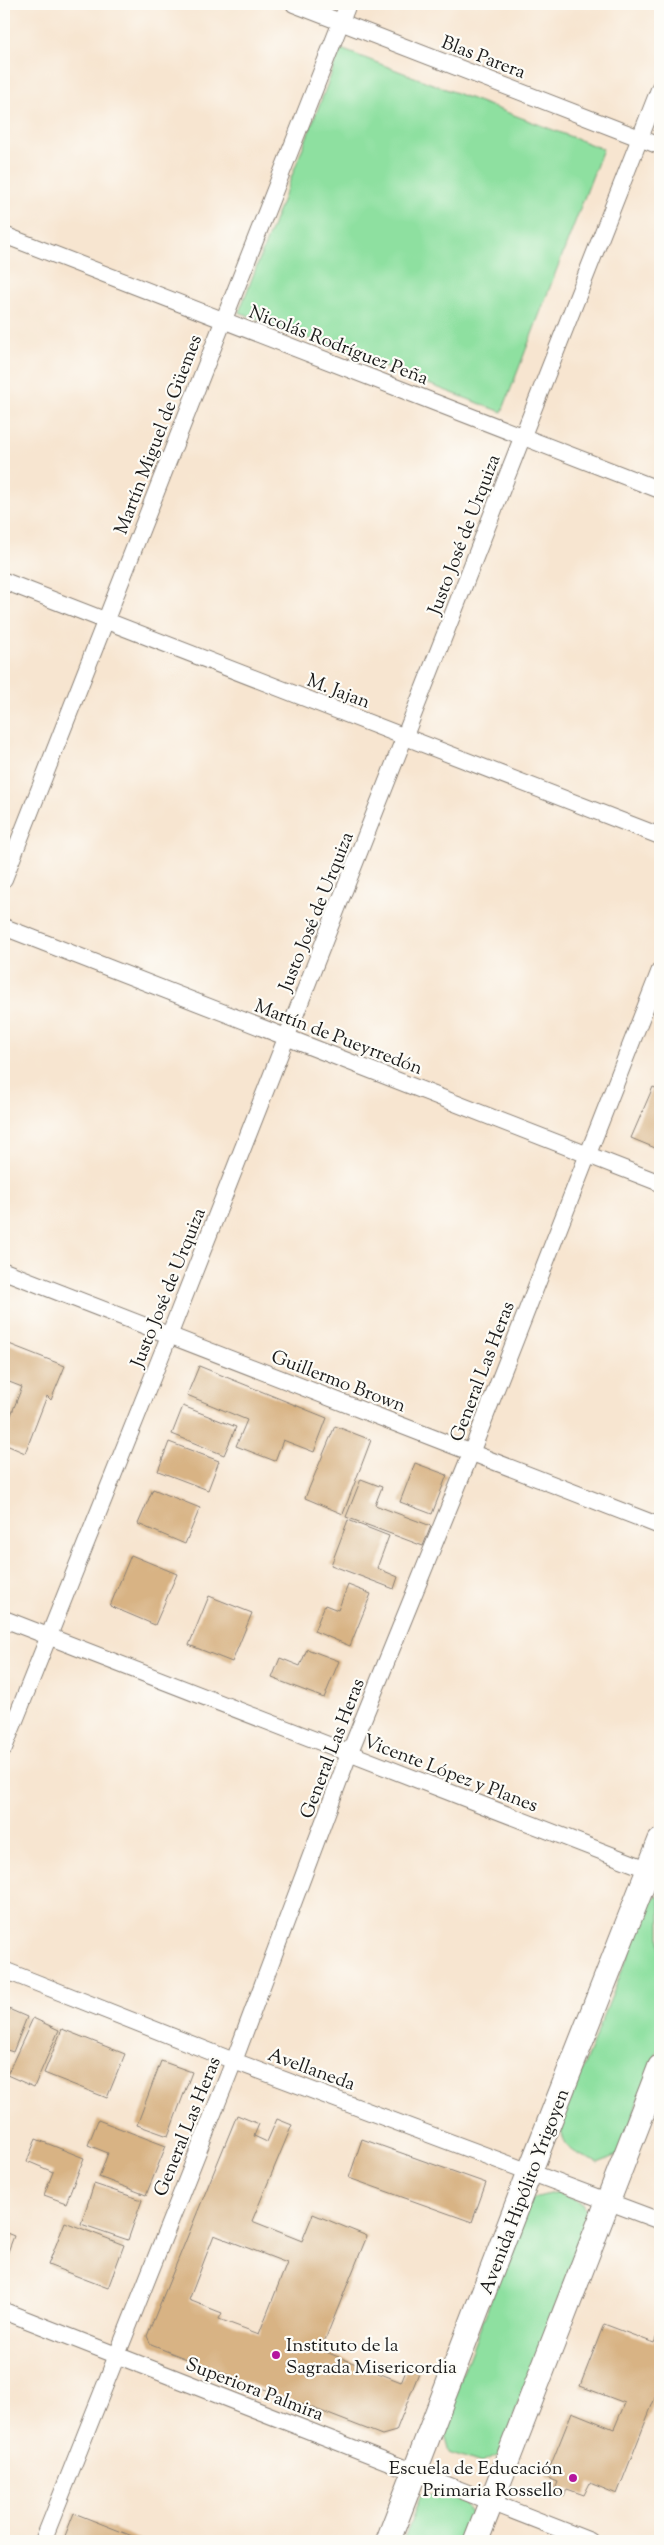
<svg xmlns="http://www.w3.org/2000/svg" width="664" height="2545" font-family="'Sorts Mill Goudy',serif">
  <rect width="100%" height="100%" fill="#fdfcf7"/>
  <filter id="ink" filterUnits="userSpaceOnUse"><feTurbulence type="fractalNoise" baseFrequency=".02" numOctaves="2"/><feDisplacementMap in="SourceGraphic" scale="10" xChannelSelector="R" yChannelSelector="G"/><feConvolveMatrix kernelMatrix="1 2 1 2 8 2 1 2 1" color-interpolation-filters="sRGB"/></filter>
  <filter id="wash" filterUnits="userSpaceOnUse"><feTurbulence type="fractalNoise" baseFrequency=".0096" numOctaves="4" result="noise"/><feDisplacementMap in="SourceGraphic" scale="20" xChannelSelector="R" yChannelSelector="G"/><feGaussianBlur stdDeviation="1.12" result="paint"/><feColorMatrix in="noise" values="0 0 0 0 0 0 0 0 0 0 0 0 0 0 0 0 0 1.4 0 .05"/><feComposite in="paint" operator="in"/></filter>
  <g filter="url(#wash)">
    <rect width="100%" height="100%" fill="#f7e5d0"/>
    <g fill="#8ee0a0" stroke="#557e5e">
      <path d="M341,49l262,100 -101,263 -263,-100z"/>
      <path d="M660,1895v149l-42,111 -20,8c-23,-10 -34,-12 -38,-38l90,-224z"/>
      <path d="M557,2192l25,11 7,15 -90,237 -18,8 -32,-11 -7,-25 88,-228z"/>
      <path d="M442,2494l20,6 12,18 -10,23h-61l18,-46z"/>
    </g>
    <g id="blocks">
      <g fill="#d8b384" fill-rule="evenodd">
        <path d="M653,1087l7,3v60l-29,-12z"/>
        <path d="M4,1342l61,24 -14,34 -4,-4 -22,57 -21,-9v-11l18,-46 -18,-7z"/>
        <path d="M199,1366l128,52 -13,34 -31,-12 -8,21 -39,-15 11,-26 -60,-25z"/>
        <path d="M183,1406l53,21 -12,28 -52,-21z"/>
        <path d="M335,1426l36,14 -28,74 -38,-16z"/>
        <path d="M169,1442l50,19 -11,29 -50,-19z"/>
        <path d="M415,1463l32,12 -15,39 -32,-12z"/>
        <path d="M361,1479l21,8 -7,18 56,21 -8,20 -77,-29z"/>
        <path d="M153,1489l47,19 -15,36 -47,-20z"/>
        <path d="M348,1520l41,16 -12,32 21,9 -4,12 -63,-24z"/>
        <path d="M131,1555l46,19 -22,51 -45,-19z"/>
        <path d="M348,1585l23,9 -21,52 -36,-15 11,-26 13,5z"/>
        <path d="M209,1596l43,17 -20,49 -43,-17z"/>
        <path d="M307,1649l32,12 -15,37 -52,-20 8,-20 20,8z"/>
        <path d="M4,2007l23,10 -14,35 -9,-3z"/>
        <path d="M33,2018l26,12 -25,57 -27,-12z"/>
        <path d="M62,2029l63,25 -18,44 -63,-25z"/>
        <path d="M161,2061l31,11 -24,64 -31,-11z"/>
        <path d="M237,2115l22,9 -5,12 13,6 10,-23 15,6 -40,96 50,20 11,-27 54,22 -46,114 80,32 7,-17 12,5 -24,61 -14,4 -231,-90 -4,-9zM214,2235l73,28 -28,71 -40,-15 3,-6 -33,-13z"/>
        <path d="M98,2120l68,26 -20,49 -47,-18 9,-24 -20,-8z"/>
        <path d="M36,2139l48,19 -18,45 -22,-8 9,-23 -26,-11z"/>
        <path d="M362,2139l124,44 -14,39 -123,-44z"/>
        <path d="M94,2184l48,16 -14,40 -47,-16z"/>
        <path d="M65,2222l59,23 -16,43 -60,-23z"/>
        <path d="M4,2232l10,4 -10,26z"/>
        <path d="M604,2324l50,19 4,-10 2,1v51l-43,109 -27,-11 -6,12 -17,-6 -3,8 -10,-5 4,-10 -12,-5 26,-65 42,17 11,-26 -45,-17z"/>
        <path d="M74,2513l71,28h-82z"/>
      </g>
    </g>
  </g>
  <g filter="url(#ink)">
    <use href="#blocks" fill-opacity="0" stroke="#8a8076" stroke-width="1"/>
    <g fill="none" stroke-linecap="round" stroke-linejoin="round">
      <g stroke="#8a8076" stroke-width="18">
        <g id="street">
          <path d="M294,4l366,142"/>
          <path d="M4,235l656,255"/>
          <path d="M4,581l656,255"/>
          <path d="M4,879l344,-875"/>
          <path d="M4,927l656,256"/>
          <path d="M4,1271l656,255"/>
          <path d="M4,1619l656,255"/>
          <path d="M4,1748l165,-412 491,-1249"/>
          <path d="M4,1970l230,91 426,160"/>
          <path d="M4,2311l586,230"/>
          <path d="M43,2541l191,-480 115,-307 122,-301 189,-483"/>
        </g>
      </g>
      <g stroke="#8a8076" stroke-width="26">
        <g id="secondary">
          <path d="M388,2541l142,-370 130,-330"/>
          <path d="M476,2541l184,-474"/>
        </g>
      </g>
      <use href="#street" stroke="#fff" stroke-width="16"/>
      <use href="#secondary" stroke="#fff" stroke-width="24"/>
    </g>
  </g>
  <g fill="#b5179e" stroke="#fdfcf7" stroke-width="2">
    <circle cx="276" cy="2355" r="5"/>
    <circle cx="573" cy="2478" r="5"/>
  </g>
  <g text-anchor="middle" stroke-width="4.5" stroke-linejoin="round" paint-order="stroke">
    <g font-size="19" fill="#1c1c1c" stroke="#fdfcf7">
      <text transform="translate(484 56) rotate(21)" y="7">Blas Parera</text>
      <text transform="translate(339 344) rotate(21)" y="7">Nicolás Rodríguez Peña</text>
      <text transform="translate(157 434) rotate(-69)" y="7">Martín Miguel de Güemes</text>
      <text transform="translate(463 534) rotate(-69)" y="7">Justo José de Urquiza</text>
      <text transform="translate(339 690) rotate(21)" y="7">M. Jajan</text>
      <text transform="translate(315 911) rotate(-68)" y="7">Justo José de Urquiza</text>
      <text transform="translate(339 1036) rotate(21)" y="7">Martín de Pueyrredón</text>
      <text transform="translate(167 1287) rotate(-68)" y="7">Justo José de Urquiza</text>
      <text transform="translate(481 1371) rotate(-69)" y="7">General Las Heras</text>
      <text transform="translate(339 1380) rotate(21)" y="7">Guillermo Brown</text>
      <text transform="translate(331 1748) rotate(-69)" y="7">General Las Heras</text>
      <text transform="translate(451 1772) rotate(21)" y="7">Vicente López y Planes</text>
      <text transform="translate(312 2068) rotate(20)" y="7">Avellaneda</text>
      <text transform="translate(186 2126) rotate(-68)" y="7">General Las Heras</text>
      <text transform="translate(523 2191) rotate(-69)" y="7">Avenida Hipólito Yrigoyen</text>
      <text transform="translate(255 2388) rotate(21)" y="7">Superiora Palmira</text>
    </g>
    <g font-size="19" fill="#1c1c1c" stroke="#fdfcf7" text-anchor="start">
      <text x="286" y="2351">Instituto de la<tspan x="286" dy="22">Sagrada Misericordia</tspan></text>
      <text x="563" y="2474" text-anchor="end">Escuela de Educación<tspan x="563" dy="22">Primaria Rossello</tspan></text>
    </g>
  </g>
  <rect width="664" height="2545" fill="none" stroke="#fdfcf7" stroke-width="20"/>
</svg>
